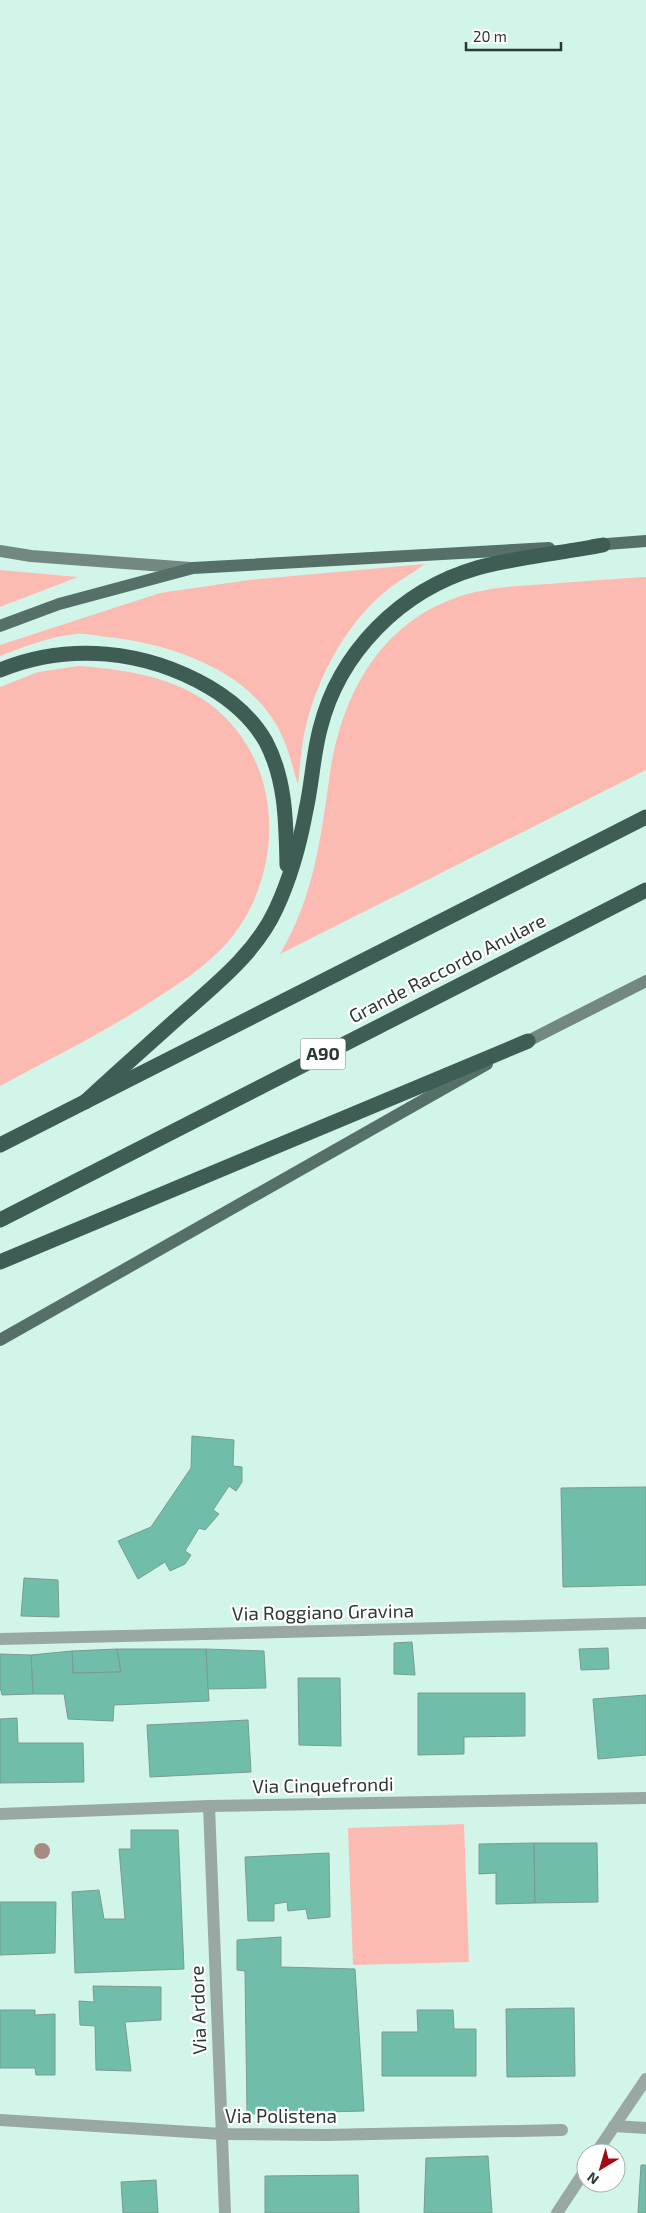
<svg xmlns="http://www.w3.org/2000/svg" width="646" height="2213" font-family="'Exo 2',sans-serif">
  <rect width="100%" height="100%" fill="#d2f5ea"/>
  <g fill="#fcbbb2">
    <path d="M425,564c-15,11 -34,21 -47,34 -37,34 -64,87 -74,137 -3,16 -4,33 -6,50 -7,-24 -12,-47 -26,-67 -34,-52 -107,-75 -165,-81 -10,-1 -21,-4 -31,-3 -25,2 -52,13 -76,22v-11l160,-52 89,-13z"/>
    <path d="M0,570l78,7 -78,30z"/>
    <path d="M646,577v193l-366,184c34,-57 41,-117 50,-181 12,-77 48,-147 125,-175 29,-11 62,-12 93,-14 33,-3 65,-5 98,-7z"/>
    <path d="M78,666c44,3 92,10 129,36 79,56 80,173 19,242 -23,25 -49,41 -77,59 -48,31 -99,56 -149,83v-399l38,-15z"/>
    <path d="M464,1824l5,138 -116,3 -5,-137z"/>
  </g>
  <g fill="#70bea9" stroke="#7a9b91">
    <path d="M192,1436l42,4 -1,26 9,1v15l-6,9 -7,-5 -16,24 6,4 -14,16 -6,-2 -14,23 6,4 -6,9 -15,7 -5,-9 -27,17 -20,-38 33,-14 40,-59z"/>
    <path d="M646,1487v98l-83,2 -2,-99z"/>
    <path d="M24,1578l34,2 1,37 -38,-1z"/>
    <path d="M412,1642l3,33 -21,-1v-31z"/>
    <path d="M608,1648l1,21 -28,1 -2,-21z"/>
    <path d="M117,1649l4,23 -48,1 -1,-22z"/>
    <path d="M117,1649h89l3,52 -95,4 -1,16 -45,-2 -4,-25h-31l-2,-39 41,-4 1,22 48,-1z"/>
    <path d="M206,1649l58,2 2,37 -58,1z"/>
    <path d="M0,1654l31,1 2,39 -31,1 -2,-8z"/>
    <path d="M298,1678h42l1,68 -42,-1z"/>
    <path d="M418,1693h107v43l-61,1v17l-46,1z"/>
    <path d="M646,1695v60l-48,4 -5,-60z"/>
    <path d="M17,1718l1,25h65l1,39 -84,1v-64z"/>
    <path d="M248,1720l3,52 -101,5 -3,-52z"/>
    <path d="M131,1830h47l6,139 -109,4 -3,-81 27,-2 5,29h21l-6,-70h12z"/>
    <path d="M534,1843l1,60 -39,1v-31l-17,1v-30z"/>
    <path d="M534,1843h63l1,59 -63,1z"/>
    <path d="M329,1853l1,64 -22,2 -2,-10 -18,2 -1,-9 -13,2v17h-26l-3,-64z"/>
    <path d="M0,1902h56l-1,51 -55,2z"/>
    <path d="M281,1937v30l74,2 9,142 -117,3 -2,-143 -8,-1v-30z"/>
    <path d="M93,1986l68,1v33l-36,2 6,49 -35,-1 -1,-44 -15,-1 -1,-24 15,1z"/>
    <path d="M574,2008l1,68 -68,1 -1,-68z"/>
    <path d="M0,2010h35v5l20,-1v61h-19l-1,-7h-35z"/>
    <path d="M417,2010h36l1,19h22v47h-94v-44h36z"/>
    <path d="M488,2156l4,57h-68l2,-55z"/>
    <path d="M641,2165h5v48h-8z"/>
    <path d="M358,2175l1,38h-94v-37z"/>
    <path d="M156,2180l2,33h-35l-2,-31z"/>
  </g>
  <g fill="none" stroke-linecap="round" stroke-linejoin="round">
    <g stroke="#9aa8a4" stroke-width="12">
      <path d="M0,1639l646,-16"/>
      <path d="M209,1806l16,407"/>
      <path d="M0,1814l209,-8 437,-8"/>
      <path d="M0,2120l222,14 103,1 237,-5"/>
      <path d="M614,2126l32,2"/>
      <path d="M596,2153l50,-74"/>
      <path d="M557,2213l29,-44"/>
    </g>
    <g stroke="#728881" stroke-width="12">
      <path d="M0,551l31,5 160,12"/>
      <path d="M528,1041l118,-60"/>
    </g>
    <g stroke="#567069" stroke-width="12">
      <path d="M594,545l52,-4"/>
      <path d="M0,626l59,-22 134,-36 356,-20"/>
      <path d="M0,1340l487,-276"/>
    </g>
    <g stroke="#3e5d54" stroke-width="15">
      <path d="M0,670c69,-28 145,-20 209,17 22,13 44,32 57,55 20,38 20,81 21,123"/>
      <path d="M85,1102c31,-29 63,-57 95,-86 35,-31 76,-63 96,-107 14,-30 24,-66 30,-99 6,-27 7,-54 14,-81 19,-77 81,-139 157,-161 41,-11 85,-15 126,-23"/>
      <path d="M0,1145l646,-328"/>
      <path d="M0,1220l646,-330"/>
      <path d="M0,1262l528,-221"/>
    </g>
  </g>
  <circle fill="#a78a82" cx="42" cy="1851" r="8"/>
  <g text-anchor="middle" stroke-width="4.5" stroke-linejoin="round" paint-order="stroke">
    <rect fill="#fff" stroke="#6b7472" stroke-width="1" x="300.5" y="1038.5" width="45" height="31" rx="4"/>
    <g font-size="18" font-weight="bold" fill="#2b3935">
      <text x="323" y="1060">A90</text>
    </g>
    <g font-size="19" fill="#2b3935" stroke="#fff">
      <text transform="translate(447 968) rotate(-27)" y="7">Grande Raccordo Anulare</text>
      <text transform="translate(323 1612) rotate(-1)" y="7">Via Roggiano Gravina</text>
      <text transform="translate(323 1785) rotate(-1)" y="7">Via Cinquefrondi</text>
      <text transform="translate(198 2010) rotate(-92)" y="7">Via Ardore</text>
      <text x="281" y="2123">Via Polistena</text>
    </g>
  </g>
  <g transform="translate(601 2168) rotate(218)"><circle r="24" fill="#ffffff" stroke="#aab0ae"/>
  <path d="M0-4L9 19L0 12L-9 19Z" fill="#a30912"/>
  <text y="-8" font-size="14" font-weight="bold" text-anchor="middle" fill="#2b3935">N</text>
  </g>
  <path d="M466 42v8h95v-8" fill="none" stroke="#2b3935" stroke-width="2.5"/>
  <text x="473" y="42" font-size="15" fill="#2b3935" stroke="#ffffff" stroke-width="4" paint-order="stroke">20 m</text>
</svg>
